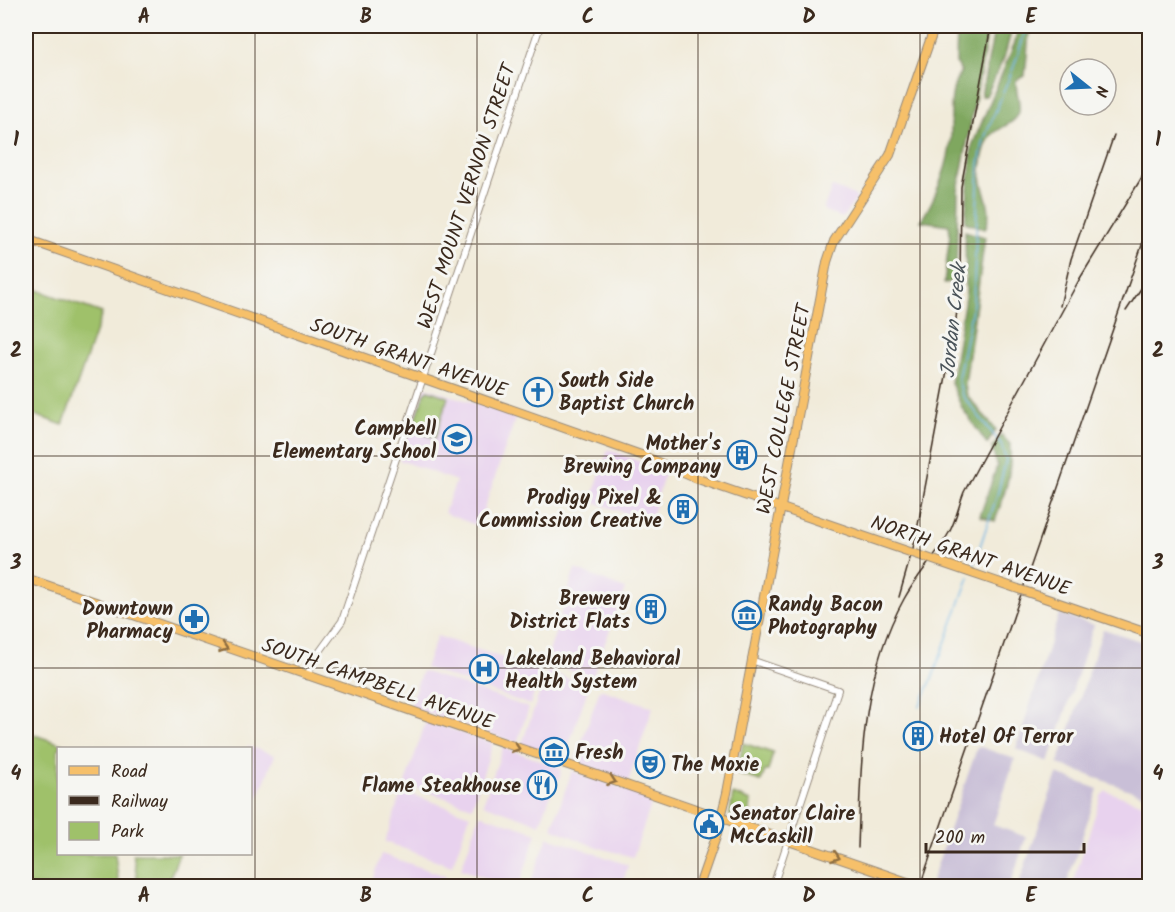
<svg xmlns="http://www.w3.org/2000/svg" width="1175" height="912" font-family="Kalam,sans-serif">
  <rect width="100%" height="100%" fill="#f6f6f2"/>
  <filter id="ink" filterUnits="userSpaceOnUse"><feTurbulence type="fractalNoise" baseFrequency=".0167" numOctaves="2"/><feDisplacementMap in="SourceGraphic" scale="12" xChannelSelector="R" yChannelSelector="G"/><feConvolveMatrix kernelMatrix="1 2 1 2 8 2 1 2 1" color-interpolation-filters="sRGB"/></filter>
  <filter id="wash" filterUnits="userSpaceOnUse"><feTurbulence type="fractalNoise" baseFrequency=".008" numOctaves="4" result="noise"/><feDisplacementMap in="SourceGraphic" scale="24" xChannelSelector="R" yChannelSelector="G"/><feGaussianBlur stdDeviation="1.35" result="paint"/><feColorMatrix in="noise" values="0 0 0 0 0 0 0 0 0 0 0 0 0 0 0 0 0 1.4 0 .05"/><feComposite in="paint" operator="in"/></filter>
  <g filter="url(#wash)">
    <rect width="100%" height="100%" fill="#f1ebda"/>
    <g fill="#e8d2ee">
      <path d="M832,187l22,8 3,4 -15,19 -19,-8z"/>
      <path d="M425,387l91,30 -38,109 -34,-13 12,-32 -57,-21z"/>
      <path d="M608,449l57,23 -15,50 -59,-21z"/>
      <path d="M575,569l50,20 -33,89 -46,-16z"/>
      <path d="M437,636l105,35 -12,34 -105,-37z"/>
      <path d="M422,671l107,37 -12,35 -108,-36z"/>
      <path d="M547,671l42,15 -26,75 -42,-15z"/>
      <path d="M600,689l53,18 -25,75 -54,-18z"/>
      <path d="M426,721l67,22 -21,64 -67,-23z"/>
      <path d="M248,746l27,9 -18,45 -6,-2 -1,-50h-3z"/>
      <path d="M503,747l58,21 -1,10 -5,5 -15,41 -57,-20z"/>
      <path d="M572,771l78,27 1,7 -18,52 -40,-11 -41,-18z"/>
      <path d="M402,791l68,24 -18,51 -67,-24z"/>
      <path d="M1106,791l43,15v80h-77l29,-90z"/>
      <path d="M480,814l57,19 -18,53h-11l-47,-17z"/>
      <path d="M548,837l80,28 -6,21h-93z"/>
      <path d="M381,854l65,22 -1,10h-75z"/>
    </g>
    <g fill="#c9bfd7">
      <path d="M1059,614l35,11 -45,137 -33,-13z"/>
      <path d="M1103,629l46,15v153l-91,-33z"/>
      <path d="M981,747l34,12 -22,66 33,12 -16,49h-78l-1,-3 46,-135z"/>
      <path d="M1057,774l41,15 -32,97h-48z"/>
    </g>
    <g fill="#9fc16a" stroke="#6d7644" stroke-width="1.5">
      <path d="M26,286l76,27 -39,112 -37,-13z"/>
      <path d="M428,390l20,7 -13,41 -23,-8 13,-37z"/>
      <path d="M26,732l47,16h-15v106h57l4,32h-93z"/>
      <path d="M743,743l30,10 -5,18h-3l-4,10 -24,-7z"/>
      <path d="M733,794l18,7 -2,21 -19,-7z"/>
      <path d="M133,854h46l-12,32h-18l-11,-4z"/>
    </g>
    <g fill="#7fa75e" stroke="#5d683e" stroke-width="1.5">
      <path d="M957,26h32l-31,165 -2,90 -12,2 6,-49 -1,-9 -28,-4c13,-21 25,-49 29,-74 4,-29 -5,-49 11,-76l-5,-7z"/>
      <path d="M995,26h18l-9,32 -18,38h-5z"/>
      <path d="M1018,26h17l-6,8 -4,42 -9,4c-1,10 5,22 3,32 -3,12 -21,15 -28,24 -5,7 -8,18 -9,26 -6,28 15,40 3,67l-20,-7 7,-76 43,-104z"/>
      <path d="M965,231l20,6 -20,148 2,10 29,35 -9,14 -25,-36 -11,-25 15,-92z"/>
      <path d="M1001,435l9,9c2,32 -5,48 -15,77l-15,-5 17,-50 -5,-18z"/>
    </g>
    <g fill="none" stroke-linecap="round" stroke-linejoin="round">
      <g stroke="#6fb6e6" stroke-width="1.5">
        <path d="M972,570l25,-74 9,-36 -5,-16 -39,-49 -4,-17 15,-74 6,-140 5,-25 30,-73 13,-40"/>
        <path d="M919,707l13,-28 37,-102"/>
        <path d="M908,741l4,-16"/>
      </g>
    </g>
  </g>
  <g filter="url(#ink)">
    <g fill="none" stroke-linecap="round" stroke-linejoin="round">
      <g stroke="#968a7c" stroke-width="8">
        <g id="minor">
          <path d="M751,660l87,30 -65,196"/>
          <path d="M307,676l8,-18 27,-37 198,-595"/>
        </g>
      </g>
      <g stroke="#968a7c" stroke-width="10">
        <g id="major">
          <path d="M26,239l618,217 51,22 165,57"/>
          <path d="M26,578l893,308"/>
          <path d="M699,886l17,-49 11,-44 100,-531 7,-21 56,-86 45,-129"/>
        </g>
      </g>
      <use href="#minor" stroke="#fff" stroke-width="6"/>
      <use href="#major" stroke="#f6c06b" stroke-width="8"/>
      <g stroke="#3b2a1e" stroke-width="1.5">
        <path d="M1060,306l11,-47 43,-124"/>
        <path d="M1126,311l24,-36"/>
        <path d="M899,597l16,-56 40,-213 5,-46 1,-95 30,-161"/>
        <path d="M858,848c3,-85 3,-172 46,-249 13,-24 33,-44 46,-68 6,-12 9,-26 14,-39l115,-212 71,-116"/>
        <path d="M920,886l230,-664"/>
      </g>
      <g stroke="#968a7c" stroke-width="10" stroke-linecap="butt">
        <path id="major-bridge" d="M860,535l290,99"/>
      </g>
      <use href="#major-bridge" stroke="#f6c06b" stroke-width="8"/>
    </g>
    <defs><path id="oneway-chevron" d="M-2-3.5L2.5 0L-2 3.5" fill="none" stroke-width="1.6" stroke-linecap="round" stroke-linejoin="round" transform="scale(1.5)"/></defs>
    <g stroke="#8f6e41">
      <use href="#oneway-chevron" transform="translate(224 648) rotate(19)"/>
      <use href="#oneway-chevron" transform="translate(516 748) rotate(19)"/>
      <use href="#oneway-chevron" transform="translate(612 781) rotate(19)"/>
      <use href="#oneway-chevron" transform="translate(836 857) rotate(19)"/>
    </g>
  </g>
  <path fill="none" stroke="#3b2a1e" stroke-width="1.5" stroke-opacity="0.55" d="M255,26v860M477,26v860M698,26v860M920,26v860M26,244h1124M26,456h1124M26,668h1124"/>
  <defs>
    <g id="church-ring" transform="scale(1.5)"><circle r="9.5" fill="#f6f6f2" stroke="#1f6fb2" stroke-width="1.5"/><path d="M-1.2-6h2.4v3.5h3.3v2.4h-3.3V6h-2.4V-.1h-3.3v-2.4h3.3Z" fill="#1f6fb2"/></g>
    <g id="school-ring" transform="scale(1.5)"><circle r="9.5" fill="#f6f6f2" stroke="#1f6fb2" stroke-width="1.5"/><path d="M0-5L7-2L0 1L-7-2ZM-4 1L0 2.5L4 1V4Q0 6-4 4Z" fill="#1f6fb2"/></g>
    <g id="building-ring" transform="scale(1.5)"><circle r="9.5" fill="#f6f6f2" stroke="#1f6fb2" stroke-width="1.5"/><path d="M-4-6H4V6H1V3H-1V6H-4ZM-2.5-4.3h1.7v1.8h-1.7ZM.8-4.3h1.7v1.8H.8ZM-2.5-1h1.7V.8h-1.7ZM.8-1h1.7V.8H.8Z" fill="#1f6fb2"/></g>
    <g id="museum-ring" transform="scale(1.5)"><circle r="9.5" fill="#f6f6f2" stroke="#1f6fb2" stroke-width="1.5"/><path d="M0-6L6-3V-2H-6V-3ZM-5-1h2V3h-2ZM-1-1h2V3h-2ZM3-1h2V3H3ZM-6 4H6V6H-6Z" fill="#1f6fb2"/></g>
    <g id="pharmacy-ring" transform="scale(1.5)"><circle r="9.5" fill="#f6f6f2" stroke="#1f6fb2" stroke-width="1.5"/><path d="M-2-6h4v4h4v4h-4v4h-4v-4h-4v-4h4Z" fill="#1f6fb2"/></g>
    <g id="hospital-ring" transform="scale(1.5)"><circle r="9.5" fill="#f6f6f2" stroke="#1f6fb2" stroke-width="1.5"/><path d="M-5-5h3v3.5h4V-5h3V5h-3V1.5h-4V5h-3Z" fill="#1f6fb2"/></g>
    <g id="theatre-ring" transform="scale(1.5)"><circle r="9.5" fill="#f6f6f2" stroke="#1f6fb2" stroke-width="1.5"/><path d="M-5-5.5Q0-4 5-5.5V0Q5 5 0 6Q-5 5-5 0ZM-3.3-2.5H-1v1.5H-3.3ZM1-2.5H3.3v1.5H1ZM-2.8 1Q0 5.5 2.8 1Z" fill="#1f6fb2"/></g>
    <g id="restaurant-ring" transform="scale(1.5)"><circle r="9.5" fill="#f6f6f2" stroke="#1f6fb2" stroke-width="1.5"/><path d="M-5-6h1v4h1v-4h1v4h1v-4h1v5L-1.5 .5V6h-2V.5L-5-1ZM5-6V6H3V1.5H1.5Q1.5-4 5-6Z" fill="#1f6fb2"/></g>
    <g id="civic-ring" transform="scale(1.5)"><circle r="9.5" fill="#f6f6f2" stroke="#1f6fb2" stroke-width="1.5"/><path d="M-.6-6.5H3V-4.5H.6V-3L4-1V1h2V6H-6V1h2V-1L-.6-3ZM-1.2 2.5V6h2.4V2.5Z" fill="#1f6fb2"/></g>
  </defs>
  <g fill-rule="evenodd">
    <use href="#church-ring" x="538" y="392"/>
    <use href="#school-ring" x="457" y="439"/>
    <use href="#building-ring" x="742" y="455"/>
    <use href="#building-ring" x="683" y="509"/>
    <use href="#building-ring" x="651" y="609"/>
    <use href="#museum-ring" x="747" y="615"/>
    <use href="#pharmacy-ring" x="194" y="619"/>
    <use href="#hospital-ring" x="484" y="669"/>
    <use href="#building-ring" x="918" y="736"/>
    <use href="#museum-ring" x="554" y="752"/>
    <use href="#theatre-ring" x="650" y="764"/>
    <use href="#restaurant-ring" x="542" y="785"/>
    <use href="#civic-ring" x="709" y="824"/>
  </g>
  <g text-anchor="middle" stroke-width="6" stroke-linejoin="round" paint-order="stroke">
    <g font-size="20" fill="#3b2a1e" stroke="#f6f6f2">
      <text transform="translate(466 196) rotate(-72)" y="7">WEST MOUNT VERNON STREET</text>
      <text transform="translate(409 357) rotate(19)" y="7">SOUTH GRANT AVENUE</text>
      <text transform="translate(783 409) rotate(-79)" y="7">WEST COLLEGE STREET</text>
      <text transform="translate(971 555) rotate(19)" y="7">NORTH GRANT AVENUE</text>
      <text transform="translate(378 683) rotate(19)" y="7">SOUTH CAMPBELL AVENUE</text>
    </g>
    <g font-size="20" font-weight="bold" fill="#3b2a1e" stroke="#f6f6f2" text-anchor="start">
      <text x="559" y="387">South Side<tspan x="559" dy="23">Baptist Church</tspan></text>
      <text x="436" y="435" text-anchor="end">Campbell<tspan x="436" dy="23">Elementary School</tspan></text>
      <text x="721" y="450" text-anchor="end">Mother's<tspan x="721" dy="23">Brewing Company</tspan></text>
      <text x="662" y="504" text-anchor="end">Prodigy Pixel &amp;<tspan x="662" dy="23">Commission Creative</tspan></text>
      <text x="630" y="605" text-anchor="end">Brewery<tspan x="630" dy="23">District Flats</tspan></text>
      <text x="768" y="611">Randy Bacon<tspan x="768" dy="23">Photography</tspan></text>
      <text x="173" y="615" text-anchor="end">Downtown<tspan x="173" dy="23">Pharmacy</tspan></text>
      <text x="505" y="665">Lakeland Behavioral<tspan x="505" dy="23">Health System</tspan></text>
      <text x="939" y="743">Hotel Of Terror</text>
      <text x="575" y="759">Fresh</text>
      <text x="671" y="771">The Moxie</text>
      <text x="521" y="792" text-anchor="end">Flame Steakhouse</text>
      <text x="730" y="820">Senator Claire<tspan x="730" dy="23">McCaskill</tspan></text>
    </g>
    <g font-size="21" font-style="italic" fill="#4b545a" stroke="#f6f6f2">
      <text transform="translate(953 321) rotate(-84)" y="7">Jordan Creek</text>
    </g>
  </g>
  <rect width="1175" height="912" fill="none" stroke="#f6f6f2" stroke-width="66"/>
  <rect x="57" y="747" width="195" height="108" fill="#f6f6f2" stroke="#aba49d" stroke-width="1.5"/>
  <rect x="69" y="766" width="30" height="9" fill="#f6c06b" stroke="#aba49d" stroke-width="1.5"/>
  <text x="111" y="777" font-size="18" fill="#3b2a1e">Road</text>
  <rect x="69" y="796" width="30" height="9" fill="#3b2a1e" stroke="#aba49d" stroke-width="1.5"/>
  <text x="111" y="807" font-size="18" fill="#3b2a1e">Railway</text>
  <rect x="69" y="822" width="30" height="18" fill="#9fc16a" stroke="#aba49d" stroke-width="1.5"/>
  <text x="111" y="837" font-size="18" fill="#3b2a1e">Park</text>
  <g transform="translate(1088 87) rotate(108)"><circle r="28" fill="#f6f6f2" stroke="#aba49d" stroke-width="1.5"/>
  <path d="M0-4.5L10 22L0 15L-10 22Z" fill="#1f6fb2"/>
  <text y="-9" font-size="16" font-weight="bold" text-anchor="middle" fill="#3b2a1e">N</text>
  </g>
  <path d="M926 843v9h158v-9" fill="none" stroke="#3b2a1e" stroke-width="3"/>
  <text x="935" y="843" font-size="18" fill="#3b2a1e" stroke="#f6f6f2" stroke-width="4.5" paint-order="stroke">200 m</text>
  <rect x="33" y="33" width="1109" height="846" fill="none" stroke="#3b2a1e" stroke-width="2"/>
  <g font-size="20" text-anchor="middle" font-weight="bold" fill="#3b2a1e">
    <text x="144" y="23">A</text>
    <text x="366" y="23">B</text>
    <text x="588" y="23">C</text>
    <text x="809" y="23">D</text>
    <text x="1031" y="23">E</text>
    <text x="16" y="146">1</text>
    <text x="1158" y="146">1</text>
    <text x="16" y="357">2</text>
    <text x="1158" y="357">2</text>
    <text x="16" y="569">3</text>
    <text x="1158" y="569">3</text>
    <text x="16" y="780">4</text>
    <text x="1158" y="780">4</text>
    <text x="144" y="902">A</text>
    <text x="366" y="902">B</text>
    <text x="588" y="902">C</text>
    <text x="809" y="902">D</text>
    <text x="1031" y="902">E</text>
  </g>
</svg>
